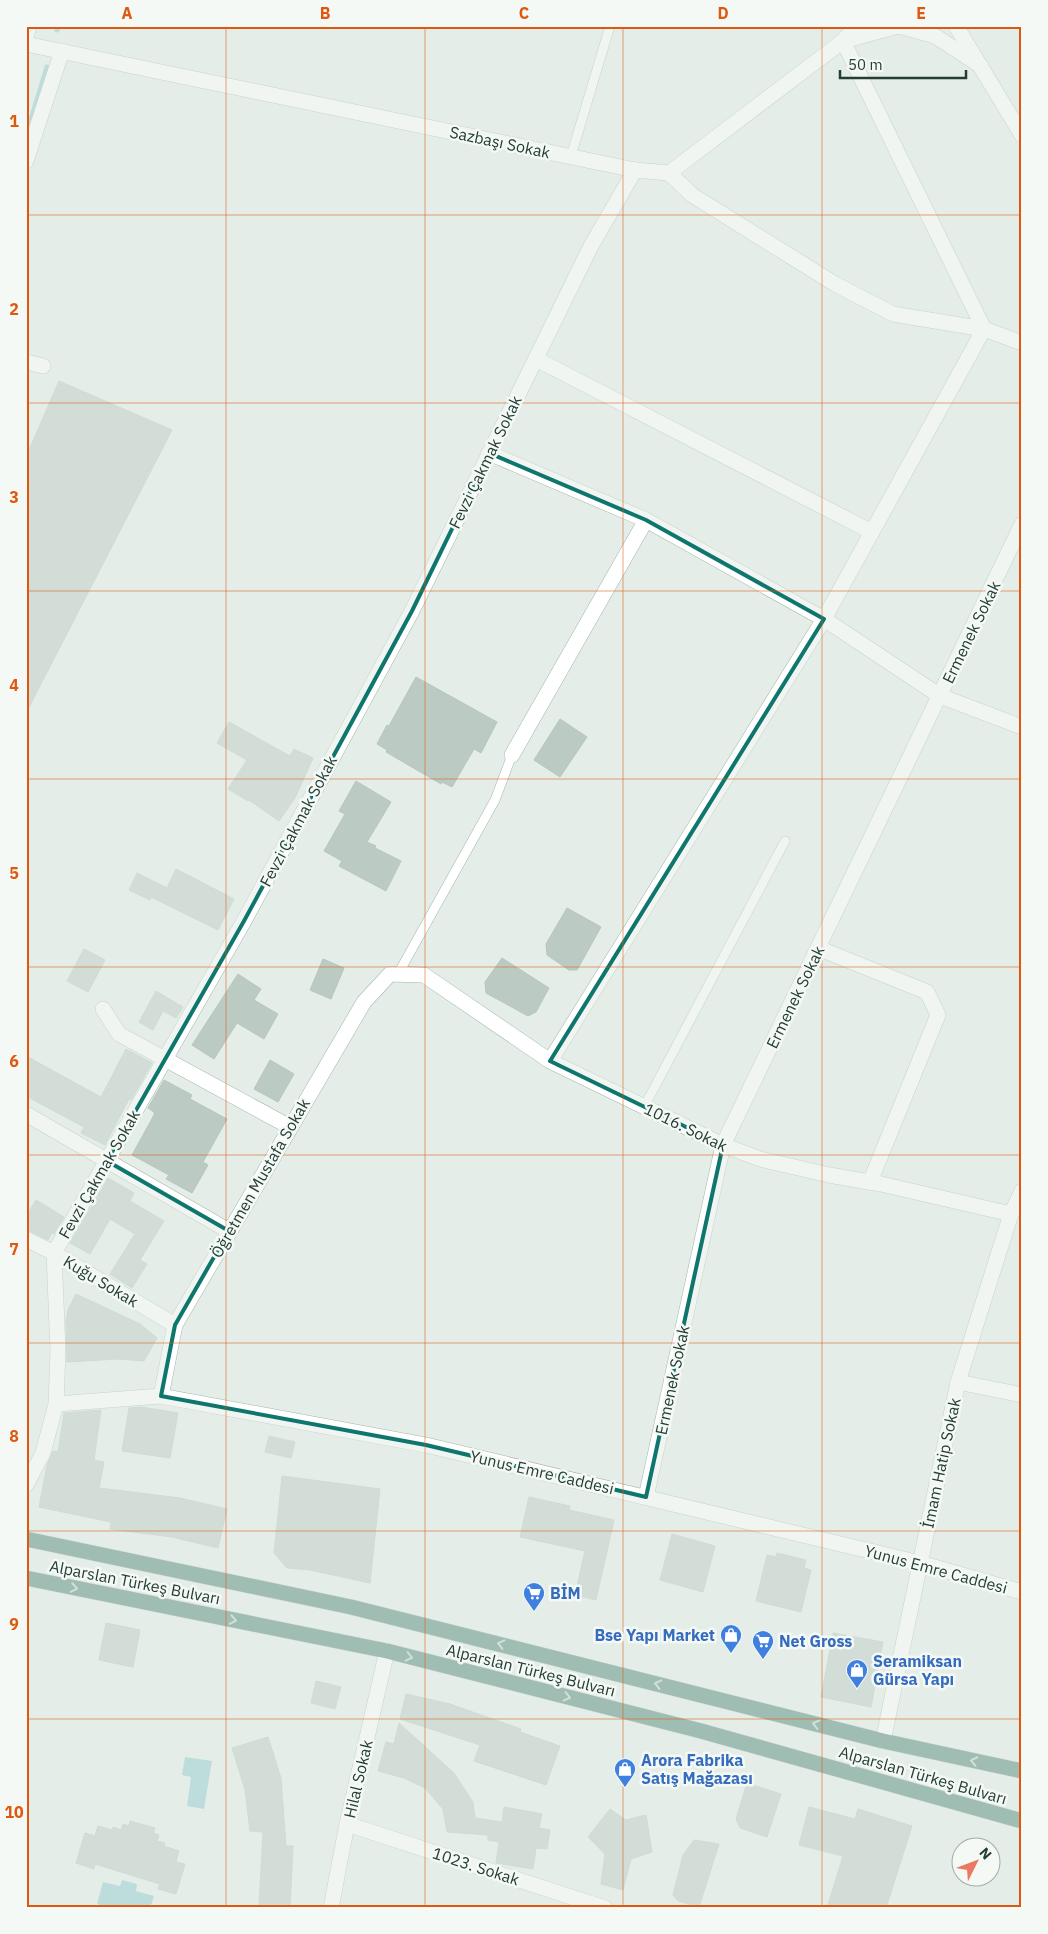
<svg xmlns="http://www.w3.org/2000/svg" width="1048" height="1934" font-family="'IBM Plex Sans',sans-serif">
  <rect width="100%" height="100%" fill="#e4ede8"/>
  <g fill="#8ecbcf">
    <path d="M185,1757l27,4 -8,48 -17,-3 4,-29 -9,-2z"/>
    <path d="M122,1880l15,4 -1,7 18,5 -4,12h-40l-13,-4 6,-22 17,4z"/>
  </g>
  <g fill="none" stroke-linecap="round" stroke-linejoin="round">
    <g stroke="#8ecbcf" stroke-width="5">
      <path d="M57,30l1,-4"/>
      <path d="M26,136l21,-69"/>
    </g>
  </g>
  <g fill="#bccac4" stroke="#b6c6be">
    <path d="M59,381l113,49 -146,283v-256z"/>
    <path d="M416,677l81,45 -16,31 -7,-4 -22,38 -10,-5 -1,2 -55,-32 1,-2 -10,-6 10,-19 2,1z"/>
    <path d="M560,719l27,18 -27,40 -26,-17z"/>
    <path d="M229,722l61,34 4,-7 19,9 -18,40 -16,23 -30,-21 -1,1 -20,-12 19,-29 -30,-17z"/>
    <path d="M356,781l35,21 -24,40 9,4 -1,2 26,13 -15,30 -47,-25 3,-5 -18,-10 21,-37 -6,-3z"/>
    <path d="M176,869l58,30 -16,31 -67,-33 -1,3 -21,-10 8,-17 30,15z"/>
    <path d="M567,908l34,19 -24,43h-8l-22,-15 -1,-11z"/>
    <path d="M84,949l21,11 -17,32 -21,-11z"/>
    <path d="M502,958l47,30 -13,24 -8,4 -42,-23 -1,-11z"/>
    <path d="M323,959l21,9 -13,31 -21,-9z"/>
    <path d="M238,974l23,15 -7,11 24,14 -14,25 -27,-16 -23,36 -22,-14z"/>
    <path d="M156,991l27,16 -7,11 -13,-7 -10,19 -14,-8z"/>
    <path d="M126,1049l26,14 -21,37 -2,-1 -24,46 -24,-12 3,-6 -58,-31v-40l75,41z"/>
    <path d="M270,1060l24,14 -16,28 -24,-13z"/>
    <path d="M164,1080l28,15 -2,4 37,20 -24,43 5,3 -16,28 -26,-14 3,-4 -37,-20 22,-40v-3l-6,-4z"/>
    <path d="M108,1178l26,15 -4,8 34,20 -24,39 7,4 -15,24 -22,-14 25,-40 -25,-15 -20,35 -20,-11z"/>
    <path d="M36,1200l28,17 -10,17 -2,-1 -4,7 -22,-11v-13z"/>
    <path d="M76,1294l64,30 17,14 -13,23 -26,-2 -51,3 -1,-41 2,-11z"/>
    <path d="M141,1407l37,6 -8,45 -48,-7 7,-43z"/>
    <path d="M101,1410l-7,50 10,2 -5,26 81,10 47,11 -9,39 -46,-11 -62,-8 1,-7 -72,-15 8,-42 6,-14 5,1 6,-39z"/>
    <path d="M269,1436l26,6 -4,16 -26,-6z"/>
    <path d="M282,1476l98,13 -10,94 -60,-13 -23,-2 -13,-15z"/>
    <path d="M529,1497l41,9 -1,4 45,10 -18,80 -21,-5 10,-44 -65,-14z"/>
    <path d="M672,1534l43,12 -12,46 -43,-12z"/>
    <path d="M777,1553l29,7 -2,8 7,2 -10,42 -45,-11 11,-46 9,2z"/>
    <path d="M106,1623l34,7 -7,37 -34,-7z"/>
    <path d="M833,1633l50,9 -12,65 -50,-10z"/>
    <path d="M316,1681l25,6 -6,22 -24,-6z"/>
    <path d="M406,1694l44,10 71,25 -1,3 40,14 -14,39 -72,-24 6,-16 -80,-26z"/>
    <path d="M399,1723l55,50 19,29 2,16 27,4 2,-15 38,7 -3,14 11,2 -3,19 -11,-1 -3,21 -37,-6 3,-21 -11,-2v-5l-41,-3 -4,-23 -18,-21 -21,-10 -26,-7 8,-29 8,2z"/>
    <path d="M268,1737l13,41 5,68h7l-3,62h-31l4,-76 -13,-1 -5,-41 -13,-42z"/>
    <path d="M747,1783l34,11 -14,43 -27,-9 -4,-9z"/>
    <path d="M809,1807l46,12 3,-10 54,17 -26,82h-59l16,-52 -44,-11z"/>
    <path d="M610,1809l16,11 20,-5 6,37 -21,7 -8,31 -22,-6 4,-30 -17,-17z"/>
    <path d="M130,1821l25,7 -2,5 6,2 -2,6 8,2 -1,3 15,5 -3,11 9,2 -9,30 -18,-5 2,-5 -65,-20 -1,5 -18,-6 9,-30 10,3 3,-10 14,4 1,-3 8,3 2,-6 6,2z"/>
    <path d="M694,1840l25,4 -20,63 -21,-6 -5,-6 10,-40z"/>
  </g>
  <g fill="none" stroke-linecap="round" stroke-linejoin="round">
    <g stroke="#a7b5ae" stroke-width="10">
      <g id="service">
        <path d="M571,156l39,-130"/>
        <path d="M398,974l97,-174 17,-45"/>
        <path d="M644,1107l141,-266"/>
      </g>
    </g>
    <g stroke="#a7b5ae" stroke-width="16">
      <g id="minor">
        <path d="M899,26l36,10 46,30"/>
        <path d="M26,37l3,-11"/>
        <path d="M26,44l609,126 34,3 174,-132 55,-15"/>
        <path d="M26,161l36,-110"/>
        <path d="M669,173l23,22 143,89 58,30 91,15 38,14"/>
        <path d="M536,359l336,173"/>
        <path d="M26,362l17,4"/>
        <path d="M489,453l157,67 178,99 116,77 82,31"/>
        <path d="M512,755l134,-235"/>
        <path d="M818,948l109,44 11,23 -68,167"/>
        <path d="M103,1009l16,25 171,93"/>
        <path d="M550,1061l274,-442 160,-290 -141,-288 13,-15"/>
        <path d="M26,1114l203,117"/>
        <path d="M26,1239l28,14 121,72"/>
        <path d="M958,1382l64,13"/>
        <path d="M161,1396l14,-71 189,-323 26,-28 34,1 126,86 173,84 37,14 69,16 52,9 130,30"/>
        <path d="M26,1485l17,-32 13,-49 2,-53 -4,-98 190,-332 168,-310 179,-365 44,-76"/>
        <path d="M646,1497l77,-352 299,-621"/>
        <path d="M883,1741l75,-359 53,-168 11,-23"/>
        <path d="M347,1824l258,84"/>
        <path d="M331,1908l16,-84 40,-173"/>
      </g>
    </g>
    <g stroke="#a7b5ae" stroke-width="16">
      <path id="tertiary" d="M56,1404l105,-8 265,49 494,118 102,29"/>
    </g>
    <g stroke="#a2b8af" stroke-width="16">
      <path id="secondary" d="M956,26l66,109"/>
    </g>
    <g stroke="#c2c9c6" stroke-width="16">
      <g id="trunk">
        <path d="M26,1539l325,68 532,134 139,30"/>
        <path d="M26,1578l361,73 314,80 321,90"/>
      </g>
    </g>
    <use href="#service" stroke="#fff" stroke-width="9"/>
    <use href="#minor" stroke="#fff" stroke-width="15"/>
    <use href="#tertiary" stroke="#fff" stroke-width="15"/>
    <use href="#secondary" stroke="#fff" stroke-width="15"/>
    <use href="#trunk" stroke="#4d8474" stroke-width="15"/>
  </g>
  <defs><path id="oneway-chevron" d="M-2-3.5L2.5 0L-2 3.5" fill="none" stroke-width="1.6" stroke-linecap="round" stroke-linejoin="round" transform="scale(1.25)"/></defs>
  <g stroke="#bad0c8">
    <use href="#oneway-chevron" transform="translate(74 1588) rotate(11)"/>
    <use href="#oneway-chevron" transform="translate(233 1620) rotate(11)"/>
    <use href="#oneway-chevron" transform="translate(501 1644) rotate(-166)"/>
    <use href="#oneway-chevron" transform="translate(409 1657) rotate(14)"/>
    <use href="#oneway-chevron" transform="translate(658 1684) rotate(-166)"/>
    <use href="#oneway-chevron" transform="translate(567 1697) rotate(14)"/>
    <use href="#oneway-chevron" transform="translate(816 1724) rotate(-166)"/>
    <use href="#oneway-chevron" transform="translate(974 1761) rotate(-168)"/>
  </g>
  <path d="M0 0H1048V1934H0ZM489,453l157,67 178,99 -274,442 173,84 -77,352 -220,-52 -265,-49 14,-71 54,-94 -122,-70 137,-240 168,-310z" fill="#e4ede8" fill-opacity=".55" fill-rule="evenodd"/>
  <path fill="none" stroke="#0f766e" stroke-width="4" stroke-linejoin="round" d="M489,453l157,67 178,99 -274,442 173,84 -77,352 -220,-52 -265,-49 14,-71 54,-94 -122,-70 137,-240 168,-310z"/>
  <path fill="none" stroke="#de580e" stroke-width="1" stroke-opacity="0.55" d="M226,26v1882M425,26v1882M623,26v1882M822,26v1882M26,215h996M26,403h996M26,591h996M26,779h996M26,967h996M26,1155h996M26,1343h996M26,1531h996M26,1719h996"/>
  <defs>
    <g id="supermarket-pin" transform="scale(1.125)"><path d="M0 17L-7.5 6A9.5 9.5 0 1 1 7.5 6Z" fill="#3f7fe0" stroke="#f4f9f6"/><path d="M-6-5.5h2.5l.6 2H6L4.5 2H-2.5L-4.4-4H-6ZM-1.5 3.2a1.3 1.3 0 1 0 .1 0ZM3 3.2a1.3 1.3 0 1 0 .1 0Z" fill="#fff"/></g>
    <g id="shop-pin" transform="scale(1.125)"><path d="M0 17L-7.5 6A9.5 9.5 0 1 1 7.5 6Z" fill="#3f7fe0" stroke="#f4f9f6"/><path d="M-5-2.5h2.3a2.7 3.5 0 0 1 5.4 0H5L5.5 6h-11ZM-1.5-2.5h3a1.5 2.3 0 0 0-3 0Z" fill="#fff"/></g>
  </defs>
  <g fill-rule="evenodd">
    <use href="#supermarket-pin" x="534" y="1593"/>
    <use href="#shop-pin" x="731" y="1635"/>
    <use href="#supermarket-pin" x="763" y="1641"/>
    <use href="#shop-pin" x="857" y="1670"/>
    <use href="#shop-pin" x="625" y="1769"/>
  </g>
  <g text-anchor="middle" stroke-width="5" stroke-linejoin="round" paint-order="stroke">
    <g font-size="16" fill="#243e34" stroke="#f4f9f6">
      <text transform="translate(500 142) rotate(12)" y="6">Sazbaşı Sokak</text>
      <text transform="translate(485 462) rotate(-64)" y="6">Fevzi Çakmak Sokak</text>
      <text transform="translate(971 632) rotate(-64)" y="6">Ermenek Sokak</text>
      <text transform="translate(298 821) rotate(-62)" y="6">Fevzi Çakmak Sokak</text>
      <text transform="translate(795 997) rotate(-64)" y="6">Ermenek Sokak</text>
      <text transform="translate(686 1127) rotate(26)" y="6">1016. Sokak</text>
      <text transform="translate(99 1174) rotate(-60)" y="6">Fevzi Çakmak Sokak</text>
      <text transform="translate(260 1178) rotate(-60)" y="6">Öğretmen Mustafa Sokak</text>
      <text transform="translate(101 1281) rotate(31)" y="6">Kuğu Sokak</text>
      <text transform="translate(672 1380) rotate(-78)" y="6">Ermenek Sokak</text>
      <text transform="translate(941 1463) rotate(-78)" y="6">İmam Hatip Sokak</text>
      <text transform="translate(542 1472) rotate(13)" y="6">Yunus Emre Caddesi</text>
      <text transform="translate(936 1569) rotate(15)" y="6">Yunus Emre Caddesi</text>
      <text transform="translate(135 1582) rotate(11)" y="6">Alparslan Türkeş Bulvarı</text>
      <text transform="translate(531 1670) rotate(14)" y="6">Alparslan Türkeş Bulvarı</text>
      <text transform="translate(923 1775) rotate(16)" y="6">Alparslan Türkeş Bulvarı</text>
      <text transform="translate(358 1779) rotate(-77)" y="6">Hilal Sokak</text>
      <text transform="translate(476 1866) rotate(18)" y="6">1023. Sokak</text>
    </g>
    <g font-size="16" font-weight="bold" fill="#366cbe" stroke="#f4f9f6" text-anchor="start">
      <text x="550" y="1599">BİM</text>
      <text x="715" y="1641" text-anchor="end">Bse Yapı Market</text>
      <text x="779" y="1647">Net Gross</text>
      <text x="873" y="1667">Seramiksan<tspan x="873" dy="18">Gürsa Yapı</tspan></text>
      <text x="641" y="1766">Arora Fabrika<tspan x="641" dy="18">Satış Mağazası</tspan></text>
    </g>
  </g>
  <rect width="1048" height="1934" fill="none" stroke="#f4f9f6" stroke-width="55"/>
  <g transform="translate(976 1862) rotate(48)"><circle r="24" fill="#f4f9f6" stroke="#a1aea8"/>
  <path d="M0-4L9 19L0 12L-9 19Z" fill="#ed7861"/>
  <text y="-8" font-size="14" font-weight="bold" text-anchor="middle" fill="#243e34">N</text>
  </g>
  <path d="M840 70v8h126v-8" fill="none" stroke="#243e34" stroke-width="2.5"/>
  <text x="848" y="70" font-size="15" fill="#243e34" stroke="#f4f9f6" stroke-width="4" paint-order="stroke">50 m</text>
  <rect x="28" y="28" width="992" height="1878" fill="none" stroke="#de580e" stroke-width="2"/>
  <g font-size="16" text-anchor="middle" font-weight="bold" fill="#de580e">
    <text x="127" y="19">A</text>
    <text x="325" y="19">B</text>
    <text x="524" y="19">C</text>
    <text x="723" y="19">D</text>
    <text x="921" y="19">E</text>
    <text x="14" y="127">1</text>
    <text x="14" y="315">2</text>
    <text x="14" y="503">3</text>
    <text x="14" y="691">4</text>
    <text x="14" y="879">5</text>
    <text x="14" y="1067">6</text>
    <text x="14" y="1255">7</text>
    <text x="14" y="1442">8</text>
    <text x="14" y="1630">9</text>
    <text x="14" y="1818">10</text>
  </g>
</svg>
